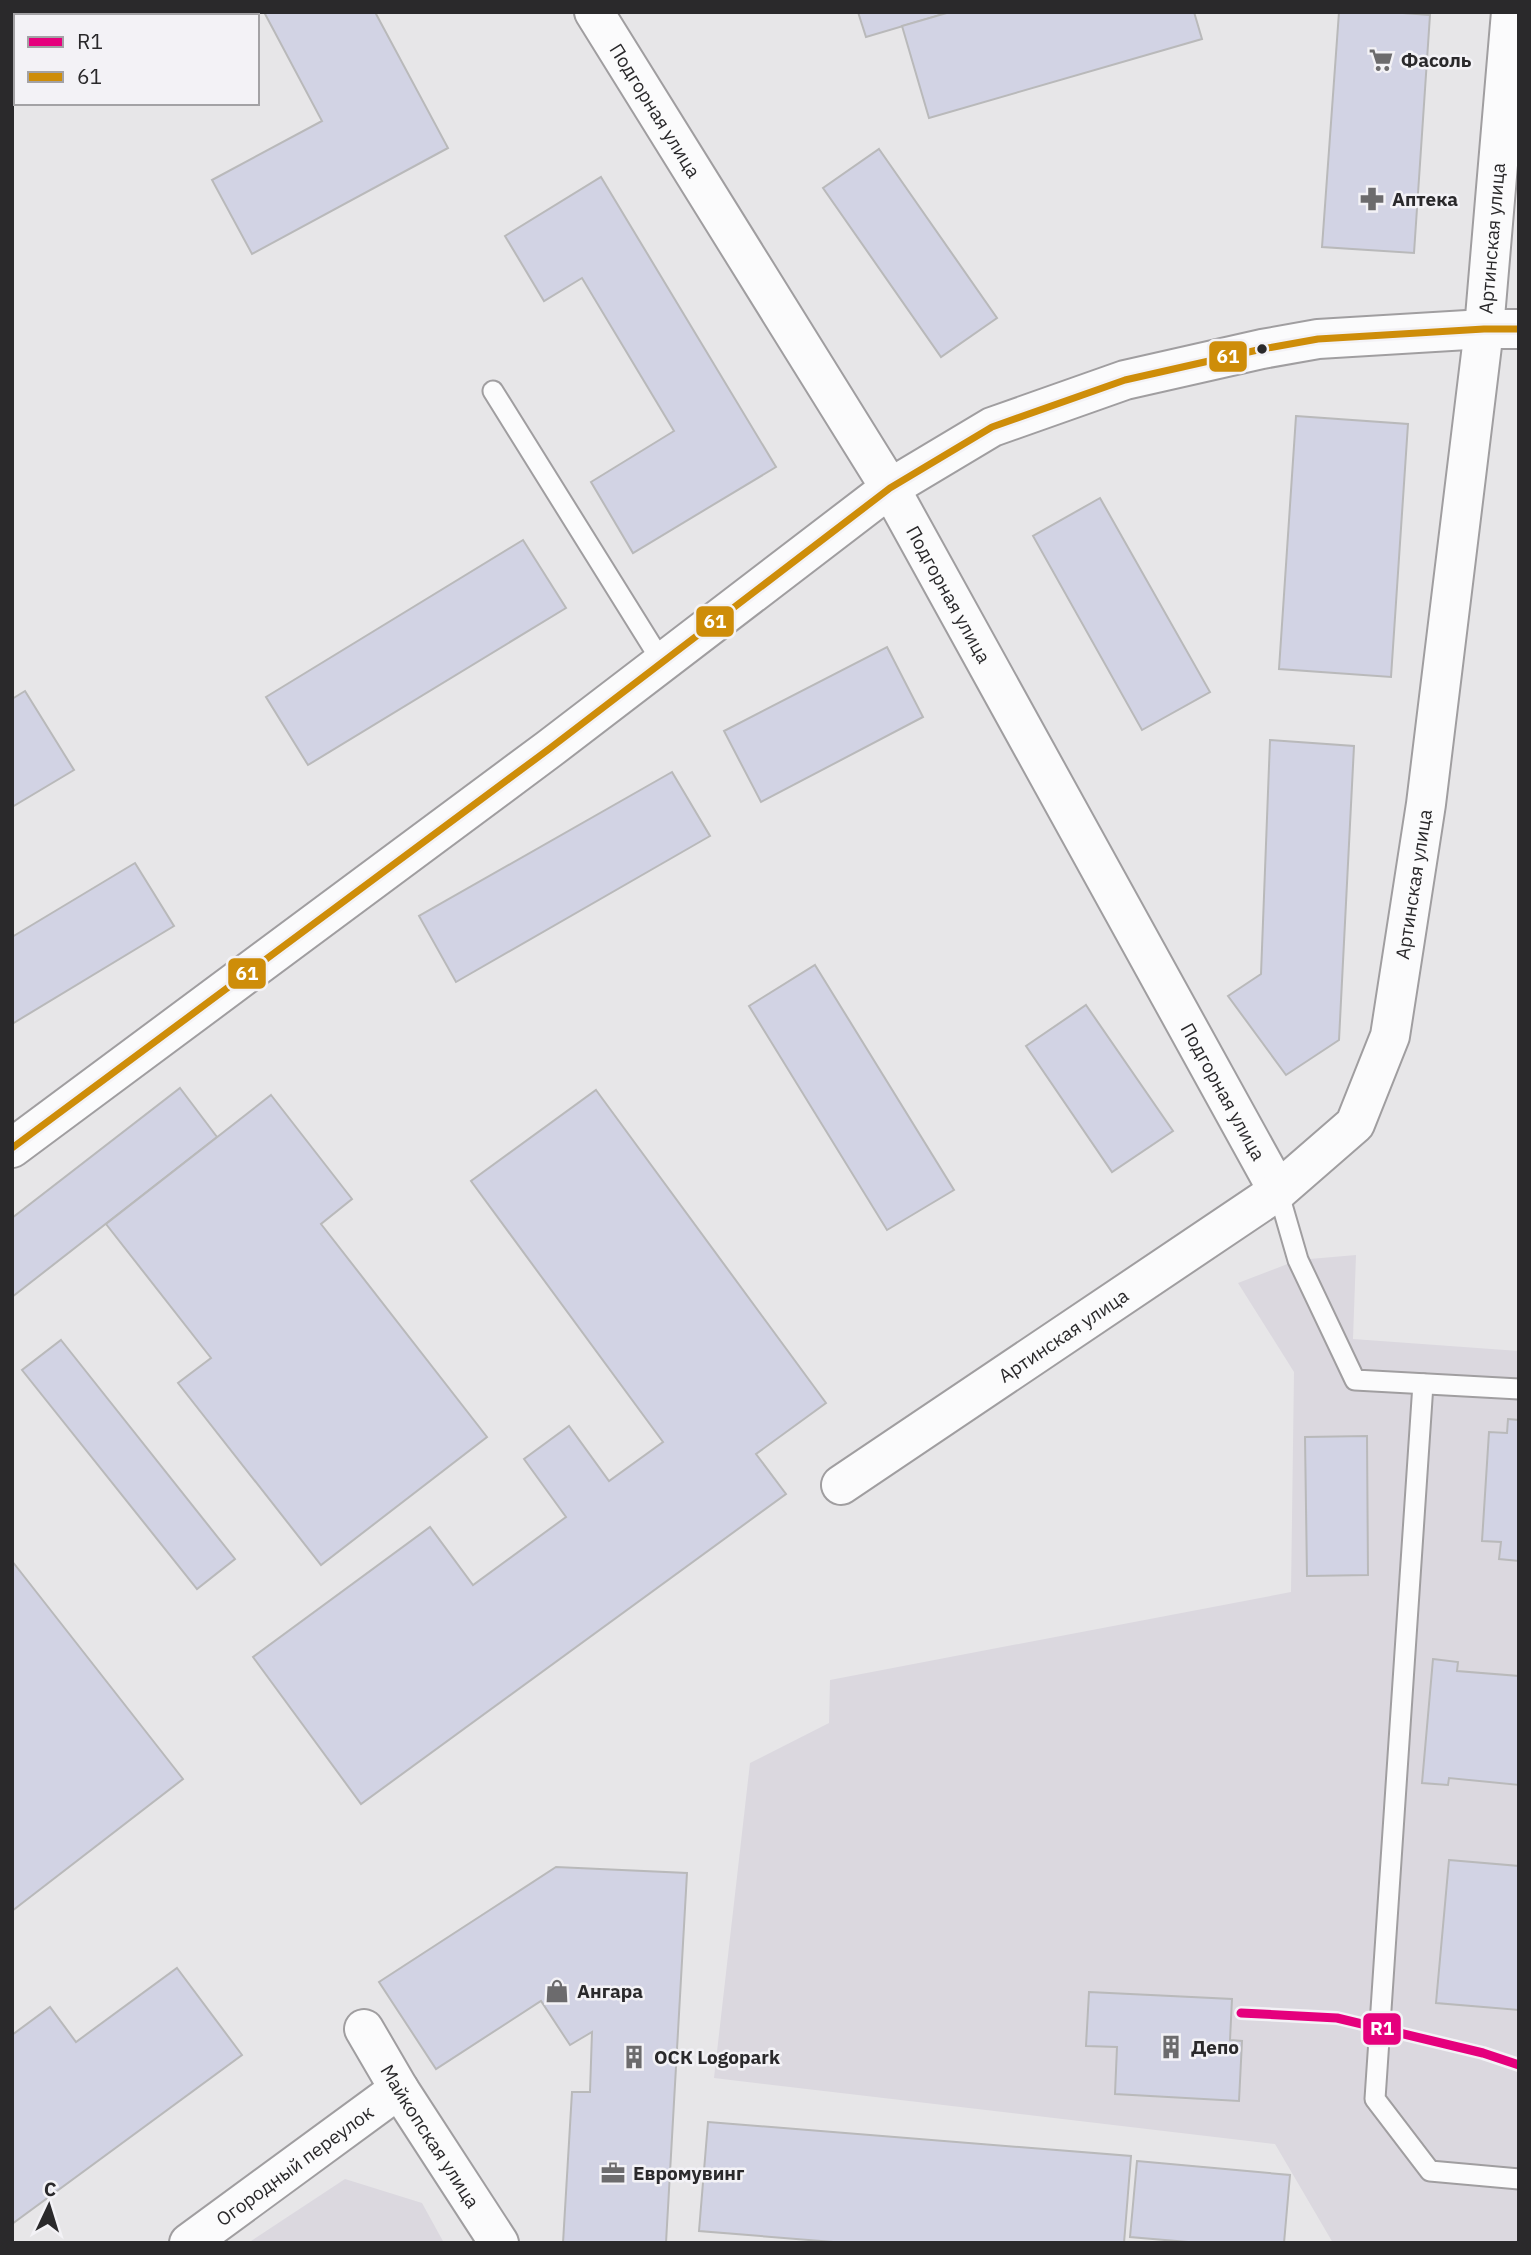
<svg xmlns="http://www.w3.org/2000/svg" width="1531" height="2255" font-family="'IBM Plex Sans',sans-serif">
  <rect width="100%" height="100%" fill="#e7e6e8"/>
  <g fill="#dbd8df">
    <path d="M1356,1255l-3,84 166,12v892h-186l-58,-99 -561,-66 36,-315 79,-40 1,-43 461,-88 3,-220 -56,-89 60,-23z"/>
    <path d="M345,2179l77,24 22,40h-196z"/>
  </g>
  <g fill="#d2d3e4" stroke="#b9b9ba" stroke-width="2">
    <path d="M190,12h50l-7,4h-41z"/>
    <path d="M264,12h111l73,136 -196,106 -40,-74 110,-59z"/>
    <path d="M858,12h85l1,2 -78,23z"/>
    <path d="M950,12h244l8,27 -273,79 -27,-92z"/>
    <path d="M1339,12h50l41,3 -16,238 -92,-6z"/>
    <path d="M879,149l118,169 -56,39 -118,-169z"/>
    <path d="M601,177l175,290 -143,86 -42,-71 83,-51 -92,-153 -38,23 -39,-65z"/>
    <path d="M1296,416l112,8 -17,253 -112,-8z"/>
    <path d="M1100,498l110,194 -68,38 -109,-194z"/>
    <path d="M523,540l43,68 -258,157 -42,-68z"/>
    <path d="M887,647l36,70 -162,85 -37,-71z"/>
    <path d="M25,691l49,79 -62,37v-108z"/>
    <path d="M1270,740l84,6 -15,294 -53,35 -58,-79 33,-22z"/>
    <path d="M672,772l38,64 -254,146 -37,-66z"/>
    <path d="M135,863l39,63 -162,98v-87z"/>
    <path d="M815,965l139,225 -67,40 -138,-224z"/>
    <path d="M1086,1005l87,126 -61,41 -86,-126z"/>
    <path d="M180,1088l37,49 -205,160v-79z"/>
    <path d="M596,1090l230,313 -70,51 30,40 -425,310 -108,-147 177,-130 43,58 93,-68 -42,-58 45,-33 40,55 54,-39 -192,-261z"/>
    <path d="M271,1095l81,104 -31,25 166,213 -166,128 -143,-182 33,-25 -105,-134z"/>
    <path d="M61,1340l174,219 -38,30 -175,-219z"/>
    <path d="M1508,1419l11,1v141l-20,-2 2,-17 -19,-1 7,-109 18,1z"/>
    <path d="M1367,1436l1,139 -61,1 -2,-139z"/>
    <path d="M12,1561l171,218 -171,132z"/>
    <path d="M1433,1659l25,3 -1,9 62,5v109l-70,-7 -1,7 -26,-2z"/>
    <path d="M1449,1860l70,6v144l-83,-7z"/>
    <path d="M556,1867l131,6 -21,370h-103l9,-151h18l2,-60 -22,13 -29,-44 -105,68 -57,-87z"/>
    <path d="M177,1968l65,87 -230,169v-189l38,-28 26,35z"/>
    <path d="M1089,1992l143,7 -2,41 12,1 -3,60 -124,-7 2,-47 -31,-1z"/>
    <path d="M708,2122l423,34 -7,87h-278l-147,-12z"/>
    <path d="M1137,2161l153,14 -6,68h-84l-70,-6z"/>
  </g>
  <g fill="none" stroke-linecap="round" stroke-linejoin="round">
    <g stroke="#a09ea0" stroke-width="23">
      <g id="lane">
        <path d="M493,391l169,271"/>
        <path d="M1278,1191l20,69 57,120 164,9"/>
        <path d="M1423,1384l-48,715 55,72 89,8"/>
      </g>
    </g>
    <g stroke="#a09ea0" stroke-width="42">
      <g id="street">
        <path id="s1" d="M594,12l296,476 388,703"/>
        <path id="s2" d="M841,1485l437,-294 77,-67 35,-88 36,-232 58,-475"/>
        <path id="s3" d="M364,2029l35,60 100,154"/>
        <path id="s4" d="M189,2243l210,-154"/>
      </g>
    </g>
    <g stroke="#a09ea0" stroke-width="42">
      <g id="secondary">
        <path id="s5" d="M1484,329l27,-317"/>
        <path d="M12,1148l537,-399 341,-261 102,-61 133,-47 137,-31 56,-10 166,-10h35"/>
      </g>
    </g>
    <use href="#lane" stroke="#fbfbfc" stroke-width="19"/>
    <use href="#street" stroke="#fbfbfc" stroke-width="38"/>
    <use href="#secondary" stroke="#fbfbfc" stroke-width="38"/>
    <g stroke="#f3f2f6" stroke-width="12">
      <path id="bus-1" d="M12,1148l537,-399 341,-261 102,-61 133,-47 137,-31 56,-10 166,-10h35"/>
    </g>
    <use href="#bus-1" stroke="#ce8d09" stroke-width="7"/>
    <g stroke="#f3f2f6" stroke-width="14">
      <path id="rail-1" d="M1241,2013l96,5 146,35 36,12"/>
    </g>
    <use href="#rail-1" stroke="#e5007d" stroke-width="9"/>
  </g>
  <defs>
    <g id="supermarket-bare" transform="scale(1.89)"><path d="M-6-5.5h2.5l.6 2H6L4.5 2H-2.5L-4.4-4H-6ZM-1.5 3.2a1.3 1.3 0 1 0 .1 0ZM3 3.2a1.3 1.3 0 1 0 .1 0Z" fill="#6c6b6d" stroke="#f3f2f6" stroke-width="2.5" paint-order="stroke"/></g>
    <g id="pharmacy-bare" transform="scale(1.89)"><path d="M-2-6h4v4h4v4h-4v4h-4v-4h-4v-4h4Z" fill="#6c6b6d" stroke="#f3f2f6" stroke-width="2.5" paint-order="stroke"/></g>
    <g id="shop-bare" transform="scale(1.89)"><path d="M-5-2.5h2.3a2.7 3.5 0 0 1 5.4 0H5L5.5 6h-11ZM-1.5-2.5h3a1.5 2.3 0 0 0-3 0Z" fill="#6c6b6d" stroke="#f3f2f6" stroke-width="2.5" paint-order="stroke"/></g>
    <g id="building-bare" transform="scale(1.89)"><path d="M-4-6H4V6H1V3H-1V6H-4ZM-2.5-4.3h1.7v1.8h-1.7ZM.8-4.3h1.7v1.8H.8ZM-2.5-1h1.7V.8h-1.7ZM.8-1h1.7V.8H.8Z" fill="#6c6b6d" stroke="#f3f2f6" stroke-width="2.5" paint-order="stroke"/></g>
    <g id="office-bare" transform="scale(1.89)"><path d="M-6-3h4V-5.5h4V-3h4V5H-6ZM-1-4.5V-3h2v-1.5ZM-6 0V1H6V0Z" fill="#6c6b6d" stroke="#f3f2f6" stroke-width="2.5" paint-order="stroke"/></g>
  </defs>
  <g fill-rule="evenodd">
    <use href="#supermarket-bare" x="1381" y="60"/>
    <use href="#pharmacy-bare" x="1372" y="199"/>
    <use href="#shop-bare" x="557" y="1991"/>
    <use href="#building-bare" x="1171" y="2047"/>
    <use href="#building-bare" x="634" y="2057"/>
    <use href="#office-bare" x="613" y="2173"/>
  </g>
  <circle fill="#2a292b" stroke="#f3f2f6" stroke-width="2.5" cx="1262" cy="349" r="6"/>
  <g text-anchor="middle" stroke-width="5" stroke-linejoin="round" paint-order="stroke">
    <g font-size="19" font-weight="bold" fill="#2a292b" stroke="#f3f2f6" text-anchor="start">
      <text x="1401" y="67">Фасоль</text>
      <text x="1392" y="206">Аптека</text>
      <text x="577" y="1998">Ангара</text>
      <text x="1191" y="2054">Депо</text>
      <text x="654" y="2064">ОСК Logopark</text>
      <text x="633" y="2180">Евромувинг</text>
    </g>
    <g font-size="19" fill="#2a292b" stroke="#f3f2f6">
      <text dy="7" stroke="none"><textPath href="#s1" startOffset="116">Подгорная улица</textPath></text>
      <text dy="7" stroke="none"><textPath href="#s5" startOffset="91">Артинская улица</textPath></text>
      <text dy="7" stroke="none"><textPath href="#s1" startOffset="682">Подгорная улица</textPath></text>
      <text dy="7" stroke="none"><textPath href="#s2" startOffset="877">Артинская улица</textPath></text>
      <text dy="7" stroke="none"><textPath href="#s1" startOffset="1250">Подгорная улица</textPath></text>
      <text dy="7" stroke="none"><textPath href="#s2" startOffset="268">Артинская улица</textPath></text>
      <text dy="7" stroke="none"><textPath href="#s3" startOffset="126">Майкопская улица</textPath></text>
      <text dy="7" stroke="none"><textPath href="#s4" startOffset="131">Огородный переулок</textPath></text>
    </g>
  </g>
  <g stroke="#f3f2f6" stroke-width="2.5">
    <rect x="1208" y="340" width="40" height="33" rx="7" fill="#ce8d09"/>
    <rect x="695" y="605" width="40" height="33" rx="7" fill="#ce8d09"/>
    <rect x="227" y="957" width="40" height="33" rx="7" fill="#ce8d09"/>
    <rect x="1362" y="2012" width="40" height="34" rx="7" fill="#e5007d"/>
  </g>
  <g font-size="19" text-anchor="middle" font-weight="bold" fill="#fff">
    <text x="1228" y="363">61</text>
    <text x="715" y="628">61</text>
    <text x="247" y="980">61</text>
    <text x="1382" y="2035">R1</text>
  </g>
  <rect width="1531" height="2255" fill="none" stroke="#2a292b" stroke-width="28"/>
  <rect x="14" y="14" width="245" height="91" fill="#f3f2f6" stroke="#a3a2a5" stroke-width="2"/>
  <rect x="28" y="37" width="35" height="10" fill="#e5007d" stroke="#a3a2a5" stroke-width="2"/>
  <text x="77" y="49" font-size="21" fill="#2a292b">R1</text>
  <rect x="28" y="72" width="35" height="10" fill="#ce8d09" stroke="#a3a2a5" stroke-width="2"/>
  <text x="77" y="84" font-size="21" fill="#2a292b">61</text>
  <g transform="translate(49 2206) rotate(4)" stroke="#f3f2f6" stroke-width="5" paint-order="stroke">
  <path d="M0-5L12 26L0 18L-12 26Z" fill="#2a292b"/>
  <text y="-10" font-size="19" font-weight="bold" text-anchor="middle" fill="#2a292b">С</text>
  </g>
</svg>
